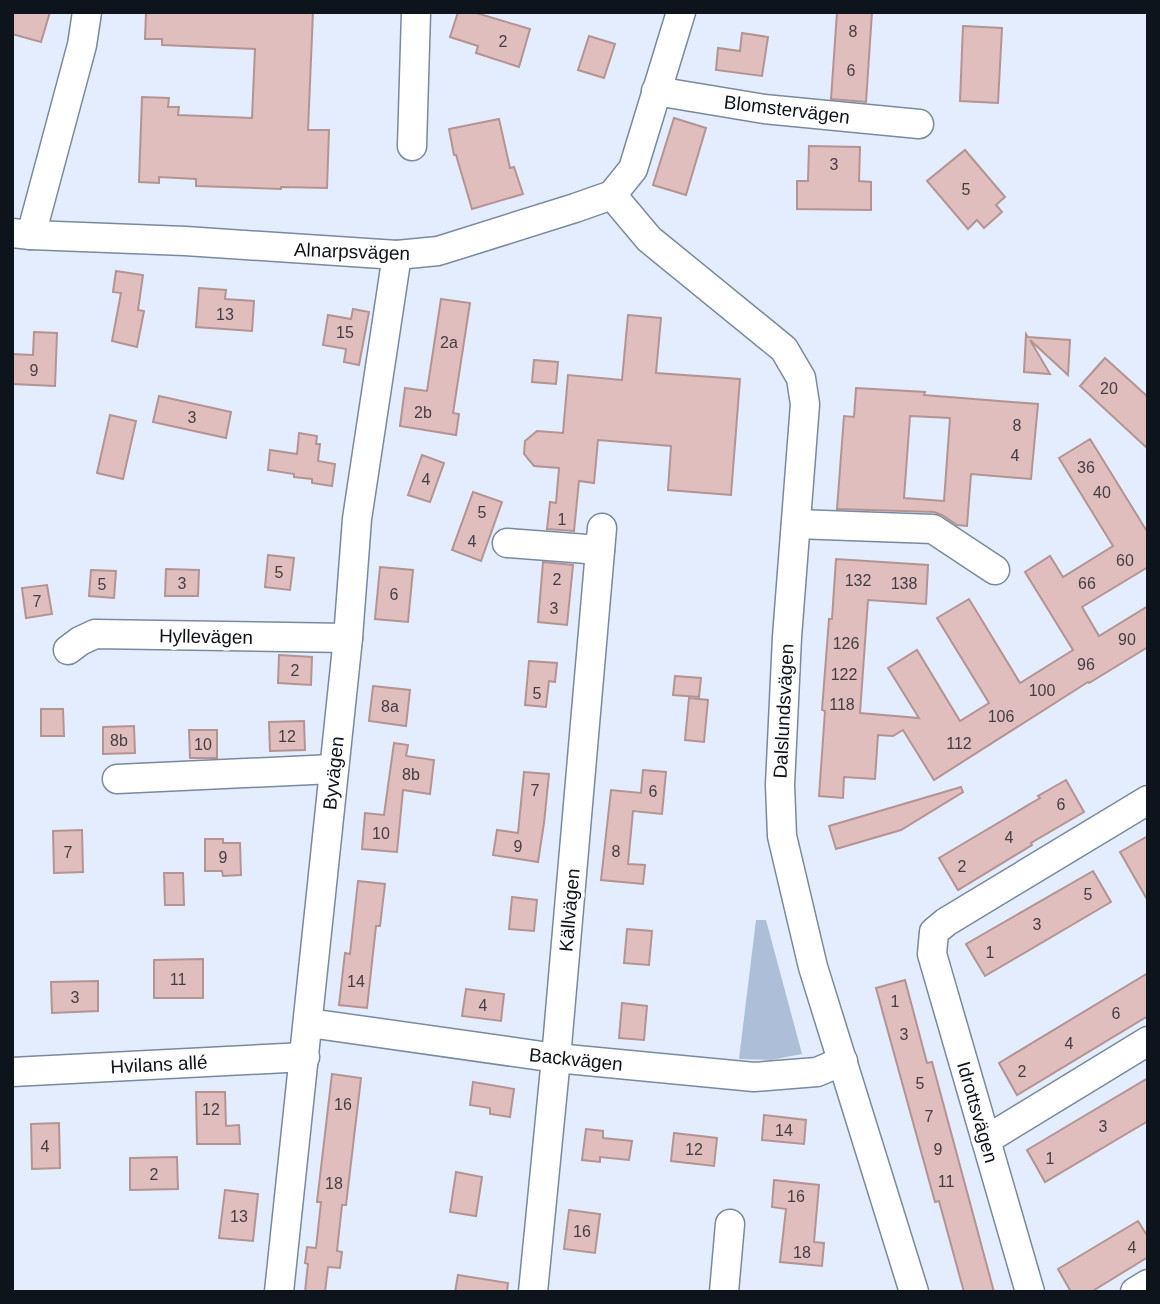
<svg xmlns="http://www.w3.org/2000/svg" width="1160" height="1304" font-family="Helvetica,sans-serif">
  <rect width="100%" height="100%" fill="#e3edfd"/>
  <path fill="#adbfd8" d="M756,920h10l36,134 -31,6 -32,-1z"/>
  <g fill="#e1bebe" stroke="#b49393" stroke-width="2" fill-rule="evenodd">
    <path d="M12,12h38l-9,30 -29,-8z"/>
    <path d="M146,12h167l-5,118h21l-2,58 -46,-1v2l-85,-3v-7l-37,-2v6l-20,-1 3,-85 27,1 -1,9h11l-1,8 74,3 3,-69 -93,-4v-6h-17z"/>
    <path d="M458,12h15l57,17 -11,38 -43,-14 2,-7 -28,-9z"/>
    <path d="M837,12h35l-6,90 -35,-3z"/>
    <path d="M963,26l39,2 -4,75 -38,-2z"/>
    <path d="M742,33l26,4 -6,39 -46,-6 2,-22 22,3z"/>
    <path d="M589,36l26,8 -11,34 -26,-8z"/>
    <path d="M674,118l32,10 -20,67 -33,-10z"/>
    <path d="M499,119l11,49 4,-1 9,27 -51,15 -16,-54h-2l-5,-26z"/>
    <path d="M809,146l51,1 -1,34 12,1v28l-74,-1v-28h11z"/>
    <path d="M965,150l40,47 -9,8 6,7 -18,16 -7,-8 -9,9 -41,-48z"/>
    <path d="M116,271l27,4 -5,35 6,1 -7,36 -25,-6 9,-48 -8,-1z"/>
    <path d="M199,288l27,2 -1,9 29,2 -2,30 -56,-4z"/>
    <path d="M441,299l29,4 -17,110 6,1 -3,21 -56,-9 5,-38 22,3z"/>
    <path d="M353,309l16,3 -10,53 -15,-3 2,-13 -23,-4 5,-30 23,4z"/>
    <path d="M628,315l33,3 -5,55 84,6 -9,116 -63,-5 3,-44 -73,-6 -4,43 -15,-2 -5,50 -27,-2 3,-27 6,1 3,-35 -25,-2 -10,-12 1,-13 12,-10 26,2 5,-58 54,5z"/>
    <path d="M34,332l23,1 -2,53 -43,-2v-30l21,1z"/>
    <path d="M1026,334l2,3 42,3 -2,35 -38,-35 20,34 -26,-2z"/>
    <path d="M1105,358l43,39v52l-68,-63z"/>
    <path d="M534,360l24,2 -2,22 -24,-2z"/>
    <path d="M856,388l69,4 -1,3 114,9 -7,75 -60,-5 -4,52 -10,-1 -15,-10 -8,-3 -97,-3 7,-93 10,1zM910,416l40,2 -6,83 -40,-3z"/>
    <path d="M159,396l72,16 -5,26 -73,-16z"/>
    <path d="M110,415l26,6 -13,58 -26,-6z"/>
    <path d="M299,433l18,3 -1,8h4l-2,17 17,3 -3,22 -20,-3v-4l-18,-2v-3l-26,-4 2,-20 27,4z"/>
    <path d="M1090,439l58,94v34l-66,40 17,29 49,-30v41l-59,36 -1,-1 -154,98 -31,-50 -10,6 -15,-1 -3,44 -31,-2 -1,21 -24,-2 6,-85 -3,-1 7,-91h3l4,-60 92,6 -2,39 -58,-4 -8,113 59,5 -31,-50 29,-18 43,71 29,-18 -52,-85 32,-19 51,84 53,-33 -48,-78 25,-16 13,21 50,-31 -54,-88z"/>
    <path d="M422,455l22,8 -14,39 -22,-7z"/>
    <path d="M473,492l29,10 -21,59 -29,-11z"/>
    <path d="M268,555l26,3 -4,32 -25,-3z"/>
    <path d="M543,562l30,3 -6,60 -29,-3z"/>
    <path d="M380,567l33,3 -5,52 -33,-3z"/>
    <path d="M166,569l33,1 -1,26h-33z"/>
    <path d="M91,570l25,1 -2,27 -25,-2z"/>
    <path d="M47,585l5,29 -26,4 -4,-30z"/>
    <path d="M279,655l33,2 -1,28 -33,-2z"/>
    <path d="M529,661l28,2 -2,19 -6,-1 -3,26 -21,-2z"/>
    <path d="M675,676l26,2 -2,19 -26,-2z"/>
    <path d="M373,686l37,4 -4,36 -37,-5z"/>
    <path d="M689,698l19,2 -4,42 -19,-2z"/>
    <path d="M41,709h22l1,27h-23z"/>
    <path d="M304,721l1,29 -35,1 -1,-29z"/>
    <path d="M134,726l1,27 -32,1v-27z"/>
    <path d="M189,730h28v28h-27z"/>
    <path d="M394,743l14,2 -2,11 28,4 -4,34 -27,-4 -6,62 -35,-3 3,-36 19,2z"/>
    <path d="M643,770l23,2 -4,42 -29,-3 -5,53 17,1 -2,19 -42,-4 10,-90 30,3z"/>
    <path d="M524,772l25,2 -5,49 -6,39 -45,-7 4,-25 21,3z"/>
    <path d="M1066,780l18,32 -53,31 1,2 -74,45 -19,-32 101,-60 -2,-2z"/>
    <path d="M961,787l2,5 -62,38 -65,19 -7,-23z"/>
    <path d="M82,830l1,42 -29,1 -1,-42z"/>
    <path d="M1148,836v65l-28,-49z"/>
    <path d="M205,839h18v4h17l1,32 -18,1 -1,-5h-17z"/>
    <path d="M1093,871l18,31 -126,74 -19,-32z"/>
    <path d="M164,873h19l1,32h-19z"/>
    <path d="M358,881l27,3 -5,42h-4l-9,82 -28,-3 6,-52 5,1z"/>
    <path d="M512,897l25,3 -3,31 -25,-2z"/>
    <path d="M627,929l25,2 -3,34 -25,-2z"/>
    <path d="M203,959v39h-49v-38z"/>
    <path d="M1148,973v43l-131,79 -18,-32z"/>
    <path d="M905,980l22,83 5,-1 62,230h-30l-25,-91 -4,1 -59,-214z"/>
    <path d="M98,981v30l-46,2 -1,-31z"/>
    <path d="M466,989l38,5 -3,27 -39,-5z"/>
    <path d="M622,1003l25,3 -3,34 -25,-2z"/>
    <path d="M332,1074l29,4 -15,127h-4l-5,46 5,1 -2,16 -12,-1 -3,25h-20l3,-28 -3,-1 2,-16 9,1 5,-46h-4z"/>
    <path d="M1148,1078v43l-103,61 -18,-32z"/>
    <path d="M473,1082l41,7 -4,28 -20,-3v-6l-20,-3z"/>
    <path d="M196,1092h29l1,34 13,-1 1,19h-43z"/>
    <path d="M764,1115l42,5 -2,24 -42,-4z"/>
    <path d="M59,1123l1,45 -28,1 -1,-45z"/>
    <path d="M586,1129l17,2v7l29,3 -3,19 -29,-3v5l-18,-2z"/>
    <path d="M674,1133l43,5 -3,28 -43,-5z"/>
    <path d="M177,1157l1,32 -48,1v-32z"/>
    <path d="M456,1172l26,5 -6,39 -26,-4z"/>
    <path d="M774,1180l45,5 -5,57 10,1 -2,23 -42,-4 6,-53 -14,-2z"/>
    <path d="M225,1190l33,4 -5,47 -34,-3z"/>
    <path d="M569,1210l31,4 -5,39 -31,-4z"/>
    <path d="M1138,1221l10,16v20l-57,35h-20l-13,-23z"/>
    <path d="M458,1275l50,8 -1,9h-52z"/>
  </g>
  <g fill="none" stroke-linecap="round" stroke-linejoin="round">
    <g stroke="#7989a0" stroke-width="31">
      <g id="minor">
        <path d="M656,91l108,18 155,15"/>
        <path d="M412,146l4,-134"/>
        <path d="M612,195l37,44 135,110 17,29 4,26 -18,233 -7,148 2,51 31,131 101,325"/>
        <path d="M12,233l19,2 154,6 212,14 41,-4 137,-43 37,-13 21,-26 48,-157"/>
        <path d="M31,235l51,-190 5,-33"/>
        <path d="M796,524l137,5 62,41"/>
        <path d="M507,543l93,7"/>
        <path d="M68,650l12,-9 15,-7 253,4"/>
        <path d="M117,779l216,-10"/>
        <path d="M309,1023l247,35 198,19 63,-5 26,-11"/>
        <path d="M12,1072l293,-15"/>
        <path d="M986,1140l162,-99"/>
        <path d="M279,1292l69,-654 9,-119 40,-264"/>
        <path d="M533,1292l23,-234 46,-530"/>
        <path d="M724,1292l6,-68"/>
        <path d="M1030,1292l-98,-338 2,-22 12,-10 202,-122"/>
        <path d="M1135,1292l13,-8"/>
      </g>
    </g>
    <use href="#minor" stroke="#fff" stroke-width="28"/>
  </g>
  <g text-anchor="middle" stroke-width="7" stroke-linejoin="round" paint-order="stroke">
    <g font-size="16" fill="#433e44">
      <text x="853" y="37">8</text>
      <text x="503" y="47">2</text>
      <text x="851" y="76">6</text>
      <text x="834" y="170">3</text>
      <text x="966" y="195">5</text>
      <text x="225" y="320">13</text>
      <text x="345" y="338">15</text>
      <text x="449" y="348">2a</text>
      <text x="34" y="376">9</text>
      <text x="1109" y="394">20</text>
      <text x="423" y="418">2b</text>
      <text x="192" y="423">3</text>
      <text x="1017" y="431">8</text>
      <text x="1015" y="461">4</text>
      <text x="1086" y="473">36</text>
      <text x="426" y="485">4</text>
      <text x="1102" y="498">40</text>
      <text x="482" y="518">5</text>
      <text x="562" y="525">1</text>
      <text x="472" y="547">4</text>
      <text x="1125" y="566">60</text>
      <text x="279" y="578">5</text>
      <text x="557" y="585">2</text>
      <text x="858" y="586">132</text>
      <text x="182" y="589">3</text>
      <text x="904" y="589">138</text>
      <text x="1087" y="589">66</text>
      <text x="102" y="590">5</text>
      <text x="394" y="600">6</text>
      <text x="37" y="607">7</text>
      <text x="554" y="614">3</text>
      <text x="1127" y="645">90</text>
      <text x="846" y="649">126</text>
      <text x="1086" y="670">96</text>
      <text x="295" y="676">2</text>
      <text x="844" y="680">122</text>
      <text x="1042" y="696">100</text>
      <text x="537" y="699">5</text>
      <text x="842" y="710">118</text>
      <text x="390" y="712">8a</text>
      <text x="1001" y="722">106</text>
      <text x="287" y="742">12</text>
      <text x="119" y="746">8b</text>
      <text x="959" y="749">112</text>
      <text x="203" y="750">10</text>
      <text x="411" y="780">8b</text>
      <text x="535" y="796">7</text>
      <text x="653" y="797">6</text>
      <text x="1061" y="810">6</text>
      <text x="381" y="839">10</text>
      <text x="1009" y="843">4</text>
      <text x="518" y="852">9</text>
      <text x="616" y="857">8</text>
      <text x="68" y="858">7</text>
      <text x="223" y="863">9</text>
      <text x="962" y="872">2</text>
      <text x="1088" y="900">5</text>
      <text x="1037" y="930">3</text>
      <text x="990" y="958">1</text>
      <text x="178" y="985">11</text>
      <text x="356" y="987">14</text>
      <text x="75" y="1003">3</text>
      <text x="895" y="1007">1</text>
      <text x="483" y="1011">4</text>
      <text x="1116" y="1019">6</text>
      <text x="904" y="1040">3</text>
      <text x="1069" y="1049">4</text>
      <text x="1022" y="1077">2</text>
      <text x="920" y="1089">5</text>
      <text x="343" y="1110">16</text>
      <text x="211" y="1115">12</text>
      <text x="929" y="1122">7</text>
      <text x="1103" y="1132">3</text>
      <text x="784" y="1136">14</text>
      <text x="45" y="1152">4</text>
      <text x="694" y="1155">12</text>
      <text x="938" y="1155">9</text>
      <text x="1050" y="1164">1</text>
      <text x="154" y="1180">2</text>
      <text x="946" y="1187">11</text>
      <text x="334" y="1189">18</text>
      <text x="796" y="1202">16</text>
      <text x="239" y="1222">13</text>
      <text x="582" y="1237">16</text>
      <text x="1132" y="1253">4</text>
      <text x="802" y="1258">18</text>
    </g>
    <g font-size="19" fill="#0e141c" stroke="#fff">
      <text transform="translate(787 109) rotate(7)" y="7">Blomstervägen</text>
      <text transform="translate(352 251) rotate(2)" y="7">Alnarpsvägen</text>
      <text transform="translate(206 636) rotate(1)" y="7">Hyllevägen</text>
      <text transform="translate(783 711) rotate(-87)" y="7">Dalslundsvägen</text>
      <text transform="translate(333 773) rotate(-84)" y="7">Byvägen</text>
      <text transform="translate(569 910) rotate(-85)" y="7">Källvägen</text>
      <text transform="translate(576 1059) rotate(6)" y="7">Backvägen</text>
      <text transform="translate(159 1064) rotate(-3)" y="7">Hvilans allé</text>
      <text transform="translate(978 1112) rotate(74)" y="7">Idrottsvägen</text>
    </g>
  </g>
  <rect width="1160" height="1304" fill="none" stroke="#0e141c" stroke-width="28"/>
</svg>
